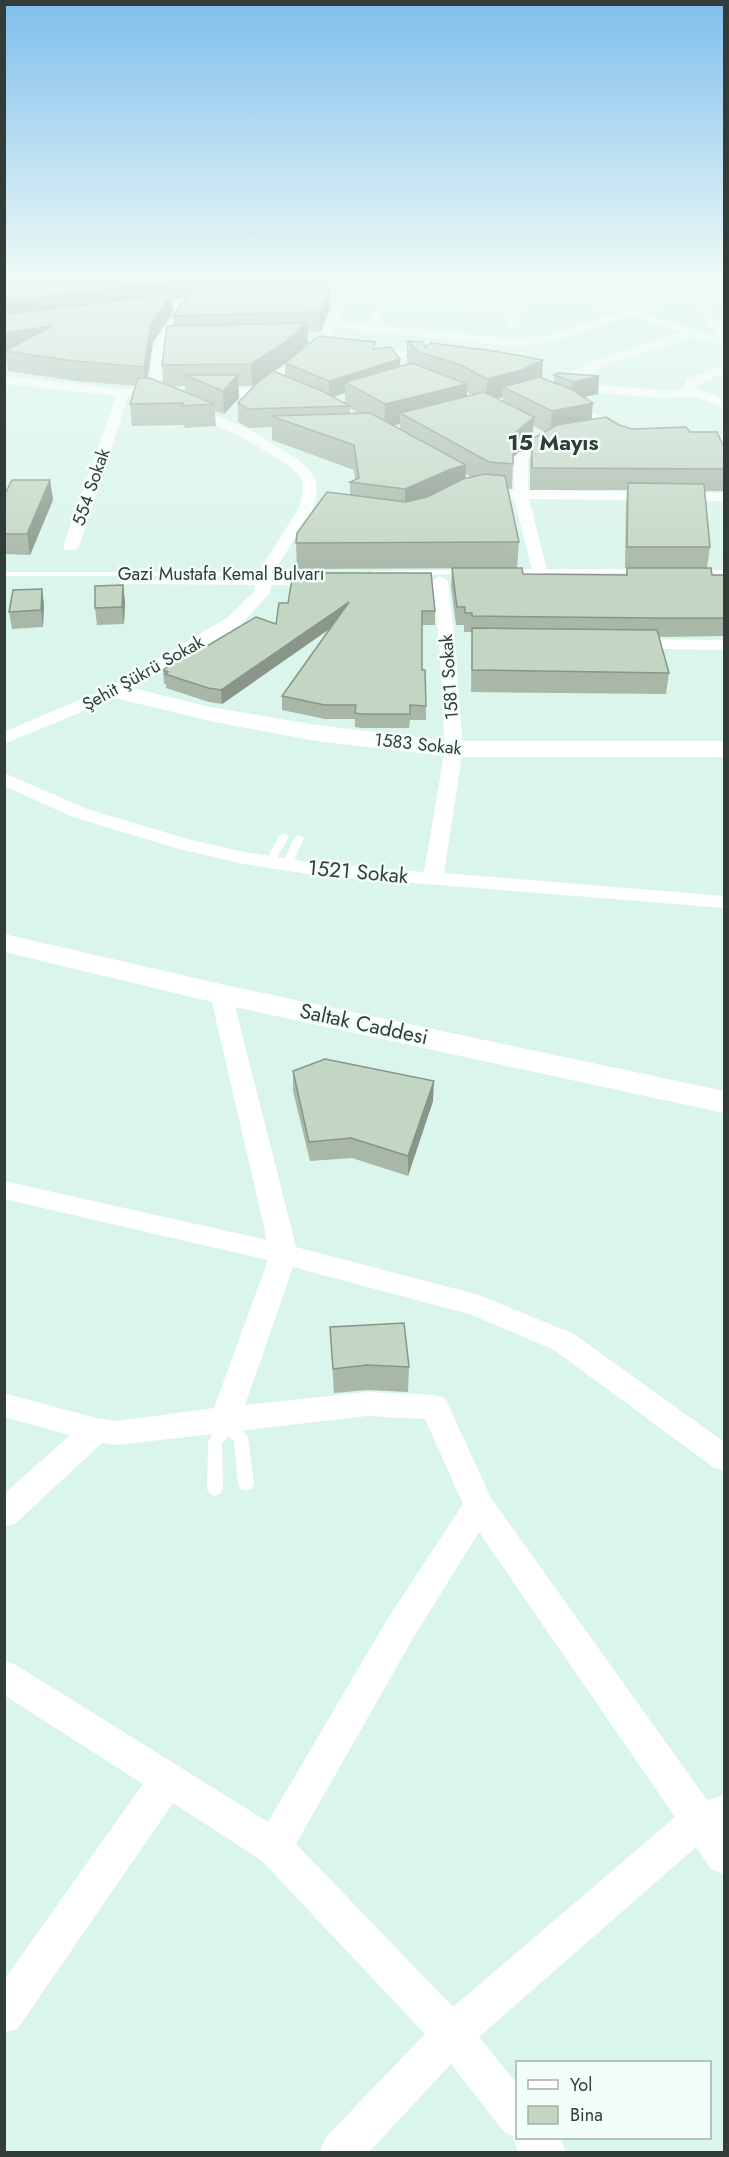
<svg xmlns="http://www.w3.org/2000/svg" width="729" height="2157" font-family="Jost,sans-serif">
  <rect width="100%" height="100%" fill="#daf5ec"/>
  <g fill="none" stroke-linecap="round" stroke-linejoin="round">
    <g fill="#fff" fill-rule="evenodd">
      <path d="M504,569h138l4,2 -4,2h-138z"/>
      <path d="M465,570h3v4l-93,1 -4,-2 4,-2z"/>
      <rect x="693" y="570" width="31" height="4"/>
      <path d="M4,572h305l4,2 -4,2h-305z"/>
      <path d="M120,580l186,1 4,2 -4,2 -183,-1h-3z"/>
      <path d="M284,833l5,3 -14,26 -1,2h-8l-1,-2 14,-26z"/>
      <path d="M299,835l5,3 -12,27 -5,3 -4,-1 -1,-2 12,-27z"/>
      <path d="M225,1414l5,2 3,7 13,11 2,4 6,46 -3,5 -5,2 -5,-2 -3,-5 -4,-43 -6,-5 -6,7 1,46 -3,5 -5,2 -5,-2 -3,-5 1,-47 10,-17v-5l2,-4z"/>
    </g>
    <g fill="#fff" fill-rule="evenodd">
      <path d="M314,276h11l10,10 9,22 -6,13 28,3 12,-21 4,-1 50,-3 81,8 2,-12 11,-19h10l-9,19 -9,33 -4,2 -6,-4 3,-12 -79,-8 -46,2 -9,17 141,14 30,-4 71,-23c-35,-9 -41,-6 -62,-36h11l12,17 12,6 39,10 54,-14 -19,-8 -15,-11h13l33,16 27,-7v6l-25,7 25,30v10h-4l-31,-38 -46,12 81,28v7l-30,-9 -72,21 -55,23 92,8h25l2,-10 38,-15v8l-28,12v3l28,12v8l-28,-11 -37,1 -94,-8 -6,-3 -8,6h-10l-1,-3 1,-3c44,-26 92,-39 141,-54l-51,-17 -77,25 -36,6 -182,-19c-8,18 -59,61 -77,68 -6,2 -50,0 -57,-1l-1,-3 6,-4h47l33,-23 34,-30 11,-27 -8,-21z"/>
      <path d="M188,300l6,3 -27,39 -6,47 10,1 1,3 -6,4h-38l-49,150 -3,3h-10l-3,-3 53,-151 -112,-12v-8l119,13h25l7,-47 29,-41z"/>
      <path d="M365,347l73,9 6,4 -6,4 -77,-10v-6z"/>
      <path d="M565,398l35,18 14,15 -7,4c-28,4 -57,5 -79,24v31l196,3v8l-195,-2 18,71 -8,5 -6,-2 -19,-74 -36,-1 -7,-4 7,-4h36v-32c19,-24 55,-26 83,-30l-7,-6 -30,-17 -1,-3 1,-3z"/>
      <path d="M187,403l65,28 44,27 13,11 7,12 1,11 -4,16 -40,66 -3,19 -30,32 -118,70 -118,49v-12l106,-45 118,-70 26,-25 3,-18 42,-66 4,-16 -1,-11 -4,-7 -12,-10 -44,-27 -60,-27 -2,-3z"/>
      <path d="M721,437l3,1v12l-5,-1 -5,-8z"/>
      <path d="M440,576l8,5 7,61 8,107 -19,124 280,23v12l-410,-33 -70,-11 -65,-15 -106,-32 -69,-31v-13l83,36 104,31 53,12 70,11 110,9 21,-123 -6,-107 -7,-61z"/>
      <path d="M628,639l96,1v10l-102,-2 -2,-4 2,-4z"/>
      <path d="M221,987l8,2 3,5 64,253 183,48 95,39 150,108v29l-11,-4 -159,-117 -82,-35 -179,-48 -48,138 122,-13 68,3 10,3 46,100 216,302 17,-5v79l-13,-5 -15,-22 -217,190 39,48v53h42l6,14h-48l-5,-16 -9,-4 -53,-68 -82,88h-49l6,-15 99,-103 -164,-174 -88,-57 -155,225 -14,5v-53l139,-196 -139,-89v-35l12,5 252,157 120,-204 75,-114 -38,-85 -58,-3 -250,29 -15,-2 -87,81 -11,3v-33l66,-59 -66,-18v-24l92,25 21,3 97,-13 54,-148 -264,-61v-18l263,59 -57,-246 3,-5zM479,1532l196,285 -222,190 -157,-163 116,-204z"/>
    </g>
    <g fill="#fff" fill-rule="evenodd">
      <path d="M369,276h45l-7,4 -124,16 -8,-5 8,-5z"/>
      <path d="M226,293l5,2 3,3 -3,3 -103,15 -8,-5 8,-5z"/>
      <path d="M116,684l94,23 106,18 138,16h270v16h-270l-138,-16 -106,-20 -103,-25 -3,-5 3,-5z"/>
      <path d="M4,934l217,50 503,107v22l-503,-109 -217,-52z"/>
    </g>
  </g>
  <g fill="#a8b7a8" fill-rule="evenodd">
    <path d="M4,276l289,2 36,11 1,19 -10,24h-12v11l-13,12 81,-6 24,17 8,-2 -1,-1v-22l18,6 117,32 12,4v-8l45,1 -1,18 -14,3 8,22 40,10 58,3 34,15v44h-19l5,56 -3,21h-82l1,-65 1,-13h-97v-30l2,-18 -19,15 -1,32 -5,-1 12,54 -2,26 -220,1 -1,-26 54,-48v-13l5,-2 -1,-10 -82,-30v-13l-23,1 -11,-6v-19l19,-20 -5,3h-14l1,12 -15,16 -9,-3 1,15 -31,2 -1,-3 -52,1 -2,-22 6,-18 -60,-5 -68,-10 -3,-19h-1zM186,297l-13,19 1,10 -12,39 1,18 -16,-5 6,-36 20,-30 -1,-13zM285,364v12l-11,-5zM185,386v6l-13,-5zM467,392l6,3 -6,1zM345,393v10l-13,-6zM503,397v4l-6,-2zM350,408l8,5h-8zM400,424v5l-6,-4zM533,426l12,6 -13,7zM466,474l5,3 -6,2z"/>
    <path d="M50,480l3,20 -23,55 -26,-1v-58z"/>
    <path d="M452,568l71,6 103,1 1,-7 85,7h12v61l-65,1 10,36 -3,21 -195,-2 1,-57v-3h-8v-7h-8l-5,-39z"/>
    <path d="M123,585l2,17 -1,22 -27,1 -2,-17z"/>
    <path d="M42,589l2,16 -1,22 -31,2 -3,-17z"/>
    <path d="M279,603l156,8v14h-13v45l4,36v14h-16l-1,8h-48l-6,-1v-8h-30l-43,-9v-14l48,-67 -108,75 -13,-2 -43,-14v-4h-2l-1,-14 41,-22 72,-24z"/>
    <path d="M293,1071l140,30 -25,75 -56,-18 -42,3 -17,-70z"/>
    <path d="M330,1327l79,40 -1,25 -41,-2 -33,3z"/>
  </g>
  <g fill="#889588">
    <path d="M209,276h84v7l-121,16 1,13 -20,30 -7,45 -2,-20 7,-44 -147,-3v-19z"/>
    <path d="M329,289l1,19 -10,24v-20z"/>
    <path d="M307,323l1,20 -22,20 -34,23 -1,-22z"/>
    <path d="M52,326l2,19 -50,7v-19z"/>
    <path d="M400,359v17l-55,6v11l-16,5v-17z"/>
    <path d="M543,360l-1,23 -39,4v10l-17,5 1,-23z"/>
    <path d="M238,375l1,23 -15,16 -1,-23z"/>
    <path d="M599,376l-1,18 -27,6 2,-18z"/>
    <path d="M467,384v23l-67,6v11l-16,4 1,-24z"/>
    <path d="M593,403l-2,24 -41,8 2,-24z"/>
    <path d="M534,417l-2,24 -20,17 1,-24z"/>
    <path d="M466,465l-1,25 -60,25v-26l46,-20z"/>
    <path d="M50,480l3,20 -23,55 -3,-21z"/>
    <path d="M123,585l2,17 -1,22 -2,-17z"/>
    <path d="M42,589l2,16 -1,22 -2,-17z"/>
    <path d="M349,602v13l-127,89 -1,-14z"/>
    <path d="M434,1081l-1,20 -25,75v-20z"/>
  </g>
  <g fill="#c3d5c3" stroke="#889588" stroke-width="1.5">
    <path d="M4,276h205l-205,25z"/>
    <path d="M306,276h18l5,13 -9,23 -147,4 18,-25z"/>
    <path d="M172,294l-21,29 -7,44 -70,-6 -69,-10 47,-25 -48,7v-18z"/>
    <path d="M307,323l-22,19 -34,22 -89,1 5,-39z"/>
    <path d="M319,336l57,6 -3,7 18,-2 9,12 -71,22 -44,-18z"/>
    <path d="M407,341l16,1 2,5 6,-4 63,8 49,9 -21,10 -35,9 -26,-14 -43,-13z"/>
    <path d="M412,363l55,21 -82,20 -40,-22z"/>
    <path d="M273,371l49,20 28,15 -102,3 -10,-6 20,-21z"/>
    <path d="M558,373l41,3 -26,6 -19,-7z"/>
    <path d="M184,375h54l-15,16z"/>
    <path d="M539,377l32,12 22,14 -41,8 -49,-24z"/>
    <path d="M138,378h12l65,26 -32,2v-3l-53,1z"/>
    <path d="M484,392l50,25 -21,17v30l-24,-2 -89,-49z"/>
    <path d="M370,413l96,52 -15,4 -46,20 -55,-7 9,-4 -5,-33 -83,-29z"/>
    <path d="M606,417l13,8 13,4 54,-2 4,5h27l7,15v22l-192,-1v-29l25,-14z"/>
    <path d="M485,474l20,2 14,66 -223,1 1,-10 30,-41 79,10 21,-5 36,-18z"/>
    <path d="M12,480h38l-23,54h-23v-38z"/>
    <path d="M628,483l76,1 6,63h-83z"/>
    <path d="M452,568h70l1,6 104,1v-7h84l1,7h12v43h-71l-181,-2v-3h-7v-6h-8z"/>
    <path d="M293,573h138l4,38h-13v59h3l1,36 -16,-1v9h-49l-6,-1 1,-8h-31l-43,-9 67,-94 -128,88 -13,-2 -43,-14 3,-2 -5,-2 36,-24 5,2 52,-31 20,7 3,-21h9z"/>
    <path d="M123,585l-1,22 -27,1v-22z"/>
    <path d="M42,589l-1,21 -32,2 4,-22z"/>
    <path d="M472,628l185,2 12,43 -197,-3z"/>
    <path d="M325,1059l109,22 -26,75 -57,-18 -42,4 -16,-71z"/>
    <path d="M404,1323l5,44 -42,-2 -34,4 -3,-42z"/>
  </g>
  <linearGradient id="sky" x2="0" y2="1"><stop stop-color="#7fbeed"/><stop offset="0.48" stop-color="#eefaf6"/><stop offset="1" stop-color="#eefaf6" stop-opacity="0"/></linearGradient>
  <rect width="729" height="578" fill="url(#sky)"/>
  <g text-anchor="middle" stroke-width="5" stroke-linejoin="round" paint-order="stroke">
    <g font-size="18" fill="#323d39" stroke="#f3fefa">
      <text transform="translate(91 487) rotate(-71)" y="6">554 Sokak</text>
      <text x="221" y="580">Gazi Mustafa Kemal Bulvarı</text>
      <text transform="translate(143 673) rotate(-29)" y="6">Şehit Şükrü Sokak</text>
      <text transform="translate(449 677) rotate(-94)" y="6">1581 Sokak</text>
      <text transform="translate(418 744) rotate(6)" y="6">1583 Sokak</text>
    </g>
    <g font-size="21" fill="#323d39" stroke="#f3fefa">
      <text transform="translate(358 872) rotate(5)" y="7">1521 Sokak</text>
      <text transform="translate(364 1024) rotate(12)" y="7">Saltak Caddesi</text>
    </g>
    <g font-size="22" font-weight="bold" fill="#323d39" stroke="#f3fefa">
      <text x="553" y="450">15 Mayıs</text>
    </g>
  </g>
  <rect width="729" height="2157" fill="none" stroke="#323d39" stroke-width="12"/>
  <rect x="516" y="2061" width="195" height="78" fill="#f3fefa" stroke="#a6b1ad" stroke-width="1.5"/>
  <rect x="528" y="2080" width="30" height="9" fill="#ffffff" stroke="#a6b1ad" stroke-width="1.5"/>
  <text x="570" y="2091" font-size="18" fill="#323d39">Yol</text>
  <rect x="528" y="2106" width="30" height="18" fill="#c3d5c3" stroke="#a6b1ad" stroke-width="1.5"/>
  <text x="570" y="2121" font-size="18" fill="#323d39">Bina</text>
</svg>
